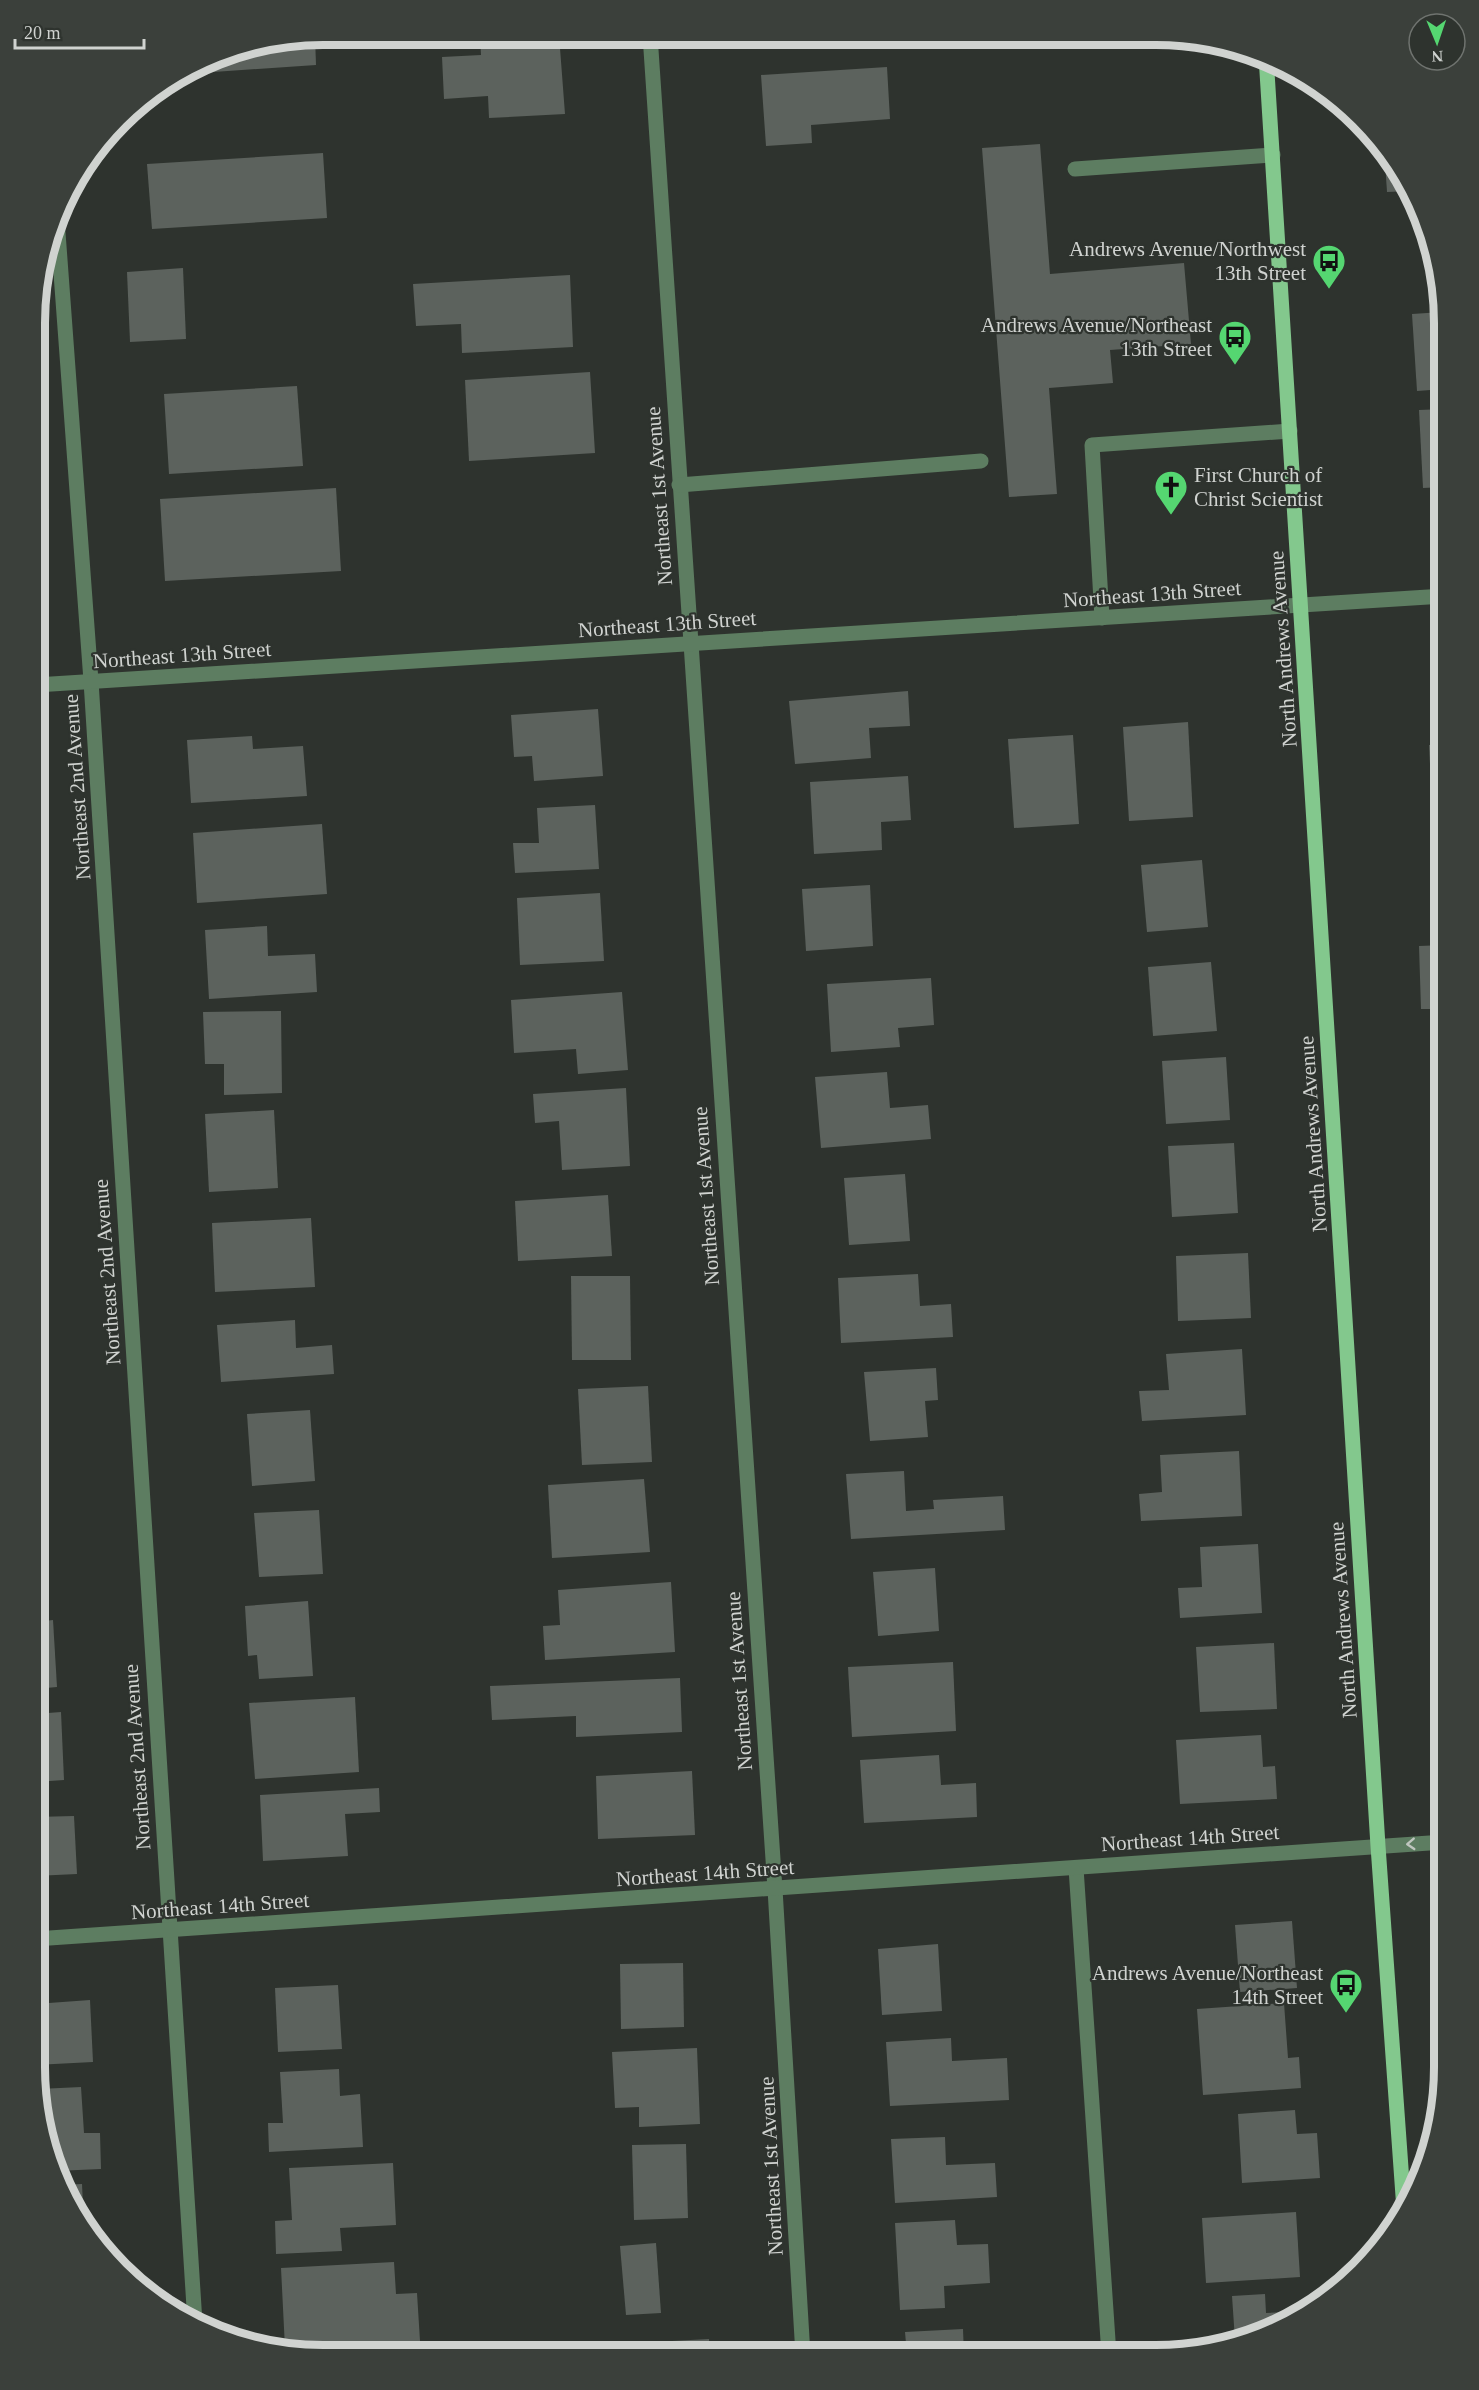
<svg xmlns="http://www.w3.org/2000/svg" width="1479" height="2390" font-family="'Times New Roman',serif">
  <rect width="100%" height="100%" fill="#2e332e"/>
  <g fill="#5c625d">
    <path d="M480,35h79l6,79 -76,4 -1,-22 -44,3 -2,-42 39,-2z"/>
    <path d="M315,36l1,29 -131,9 28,-18z"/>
    <path d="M887,67l3,52 -79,6 1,18 -46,3 -5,-71z"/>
    <path d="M1040,144l10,130 134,-11 7,81 -81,6 3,33 -64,5 8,106 -48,3 -27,-349z"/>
    <path d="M1384,147l1,1 25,43 -23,1z"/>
    <path d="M323,153l4,65 -175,11 -5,-65z"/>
    <path d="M183,268l3,71 -56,3 -3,-70z"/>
    <path d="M570,275l3,72 -111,6 -1,-29 -45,2 -3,-42z"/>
    <path d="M1442,312l2,77 -27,2 -5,-77z"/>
    <path d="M590,372l5,81 -126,8 -4,-81z"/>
    <path d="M297,386l6,80 -134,8 -5,-80z"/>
    <path d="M1444,409v78l-21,1 -4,-78z"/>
    <path d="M336,488l5,83 -176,10 -5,-82z"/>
    <path d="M908,691l2,35 -41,2 2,30 -76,6 -6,-63z"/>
    <path d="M598,709l5,67 -69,5 -2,-25 -18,1 -3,-42z"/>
    <path d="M1188,722l5,95 -64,4 -6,-94z"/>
    <path d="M1073,735l6,89 -65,4 -6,-89z"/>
    <path d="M252,736l1,13 50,-3 4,50 -116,7 -4,-63z"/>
    <path d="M1444,744v39l-13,1 -2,-39z"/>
    <path d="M908,776l3,44 -30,2 1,28 -68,4 -4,-72z"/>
    <path d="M595,805l4,64 -84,4 -2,-30h26l-2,-35z"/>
    <path d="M322,824l5,70 -130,9 -4,-70z"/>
    <path d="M1444,830v39l-7,1 -3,-39z"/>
    <path d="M1202,860l6,67 -61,5 -6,-67z"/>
    <path d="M870,885l3,61 -67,5 -4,-62z"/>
    <path d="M600,893l4,68 -84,4 -3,-67z"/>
    <path d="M267,926l1,30 47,-2 2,38 -108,7 -4,-69z"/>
    <path d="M1444,945v64h-23l-2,-63z"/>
    <path d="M1211,962l6,69 -64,5 -5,-69z"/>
    <path d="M931,978l3,47 -36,3 2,19 -69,5 -4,-68z"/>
    <path d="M622,992l6,78 -50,4 -2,-25 -62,4 -3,-53z"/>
    <path d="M281,1011l1,82 -58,2v-31h-19l-2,-52z"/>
    <path d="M1444,1036v76h-11l-3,-75z"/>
    <path d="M1226,1057l4,63 -64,4 -4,-63z"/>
    <path d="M887,1072l3,36 38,-3 3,34 -110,9 -6,-71z"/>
    <path d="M626,1088l4,78 -68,4 -3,-49 -24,2 -2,-29z"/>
    <path d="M274,1110l4,78 -69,4 -4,-78z"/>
    <path d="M1444,1140v65h-2l-4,-64z"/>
    <path d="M1234,1143l4,70 -66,4 -4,-71z"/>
    <path d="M905,1174l5,67 -61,4 -5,-67z"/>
    <path d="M608,1195l4,61 -94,5 -3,-60z"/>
    <path d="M311,1218l4,69 -100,5 -3,-69z"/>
    <path d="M1248,1253l3,65 -73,3 -2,-65z"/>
    <path d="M918,1274l2,32 31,-2 2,33 -112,6 -3,-65z"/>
    <path d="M571,1276h59l1,84h-59z"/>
    <path d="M295,1320l1,28 36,-3 2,29 -113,8 -4,-57z"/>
    <path d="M37,1333l4,69h-6v-68z"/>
    <path d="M1242,1349l4,66 -104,6 -3,-30 30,-1 -3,-36z"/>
    <path d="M936,1368l2,32 -13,1 3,36 -58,4 -6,-69z"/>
    <path d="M648,1386l4,76 -70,3 -4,-76z"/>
    <path d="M310,1410l5,71 -63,5 -5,-72z"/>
    <path d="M35,1424h10l3,74h-13z"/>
    <path d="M1239,1451l3,65 -101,5 -2,-27 23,-2 -2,-37z"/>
    <path d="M904,1471l2,40 28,-2 -1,-9 70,-4 2,34 -154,9 -5,-65z"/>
    <path d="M644,1479l6,73 -98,6 -4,-73z"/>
    <path d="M319,1510l4,64 -64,3 -5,-64z"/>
    <path d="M35,1518h9l3,73h-12z"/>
    <path d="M1258,1544l4,69 -82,5 -2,-30 24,-1 -2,-40z"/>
    <path d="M935,1568l4,63 -61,5 -5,-64z"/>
    <path d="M671,1582l4,70 -130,8 -2,-34 17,-1 -2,-35z"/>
    <path d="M308,1601l5,75 -54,3 -2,-24 -9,1 -3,-50z"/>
    <path d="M53,1620l4,67 -22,2v-67z"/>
    <path d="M1274,1643l3,66 -77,3 -4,-65z"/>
    <path d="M953,1662l3,69 -104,6 -4,-70z"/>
    <path d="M680,1678l2,54 -106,5v-21l-84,4 -2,-34z"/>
    <path d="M355,1697l4,75 -104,7 -6,-76z"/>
    <path d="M61,1712l3,68 -29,2v-68z"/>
    <path d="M1261,1735l2,32 12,-1 2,33 -97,5 -4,-64z"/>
    <path d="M939,1755l2,30 35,-2 1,34 -113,6 -4,-63z"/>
    <path d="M692,1771l3,64 -97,4 -2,-63z"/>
    <path d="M379,1788l1,24 -35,2 3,42 -85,5 -3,-66z"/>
    <path d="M74,1816l3,58 -42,2v-59z"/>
    <path d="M1292,1921l5,67 -57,4 -5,-67z"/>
    <path d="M938,1944l4,67 -60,4 -4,-66z"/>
    <path d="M683,1963l1,64 -63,2 -1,-65z"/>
    <path d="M338,1985l4,64 -64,3 -3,-64z"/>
    <path d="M90,2000l3,62 -58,3v-61z"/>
    <path d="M1284,2003l4,55 11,-1 2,31 -98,7 -6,-86z"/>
    <path d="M951,2038l1,23 55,-3 2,42 -119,6 -4,-64z"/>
    <path d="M697,2048l3,76 -61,3v-20l-24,1 -3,-56z"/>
    <path d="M339,2069l1,27 20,-2 3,53 -94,5 -1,-29h15l-3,-51z"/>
    <path d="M81,2087l3,46h16l1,36 -46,2 -16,-82z"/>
    <path d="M1295,2110l2,24 20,-1 3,45 -78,5 -4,-69z"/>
    <path d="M945,2137l1,28 49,-2 2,34 -102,6 -4,-64z"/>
    <path d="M686,2144l2,74 -54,2 -2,-75z"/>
    <path d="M393,2163l3,62 -56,3 2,23 -66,3 -1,-33 17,-1 -3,-52z"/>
    <path d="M82,2184l2,42 -23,-41z"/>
    <path d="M1296,2212l4,65 -94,6 -4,-65z"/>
    <path d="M955,2220l2,25 31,-1 2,39 -46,3 1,22 -45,2 -5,-87z"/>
    <path d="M656,2243l5,70 -35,2 -6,-69z"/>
    <path d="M394,2262l2,32 21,-1 3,48 -135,7 -4,-80z"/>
    <path d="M1265,2294l1,19 40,-2 -40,23 -31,6 -3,-44z"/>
    <path d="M963,2329l1,26h-57l-2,-23z"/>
    <path d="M709,2339l1,15h-74l-1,-11z"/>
  </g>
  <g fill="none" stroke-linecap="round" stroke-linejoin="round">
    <g stroke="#5d7d61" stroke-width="15">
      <path d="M650,35l125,1854 28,466"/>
      <path d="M1075,169l198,-14"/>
      <path d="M57,219l34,462 104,1642"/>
      <path d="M679,485l302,-24"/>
      <path d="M1102,618l-10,-173 198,-14"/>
      <path d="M36,685l1408,-89"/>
      <path d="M1076,1868l33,487"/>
      <path d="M35,1939l1409,-97"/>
    </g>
    <path stroke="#83c88d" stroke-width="15" d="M1266,56l112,1790 26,364"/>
  </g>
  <defs><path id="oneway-chevron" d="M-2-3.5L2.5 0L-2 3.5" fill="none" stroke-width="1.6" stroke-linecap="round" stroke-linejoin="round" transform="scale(1.5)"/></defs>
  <use stroke="#bfc6bf" href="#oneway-chevron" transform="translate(1411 1844) rotate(177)"/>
  <defs>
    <g id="bus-pin" transform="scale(1.725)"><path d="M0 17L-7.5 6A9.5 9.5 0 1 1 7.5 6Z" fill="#55d671" stroke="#2e332e"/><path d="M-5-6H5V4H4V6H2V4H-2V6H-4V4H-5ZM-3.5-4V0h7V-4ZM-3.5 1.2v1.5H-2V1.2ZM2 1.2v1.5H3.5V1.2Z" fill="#111"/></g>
    <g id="church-pin" transform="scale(1.725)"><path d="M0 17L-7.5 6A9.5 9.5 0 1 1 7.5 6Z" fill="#55d671" stroke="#2e332e"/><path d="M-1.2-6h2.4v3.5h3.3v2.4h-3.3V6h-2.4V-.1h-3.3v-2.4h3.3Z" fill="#111"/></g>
  </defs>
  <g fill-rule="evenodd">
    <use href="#bus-pin" x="1329" y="261"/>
    <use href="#bus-pin" x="1235" y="337"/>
    <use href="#church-pin" x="1171" y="487"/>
    <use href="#bus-pin" x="1346" y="1985"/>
  </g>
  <g text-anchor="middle" stroke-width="4.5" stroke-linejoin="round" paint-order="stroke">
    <g font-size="21" fill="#d0d3d0" stroke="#2e332e" text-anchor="end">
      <text x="1306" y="256">Andrews Avenue/Northwest<tspan x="1306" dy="24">13th Street</tspan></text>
      <text x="1212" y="332">Andrews Avenue/Northeast<tspan x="1212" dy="24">13th Street</tspan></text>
      <text x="1194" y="482" text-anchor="start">First Church of<tspan x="1194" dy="24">Christ Scientist</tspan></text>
      <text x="1323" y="1980">Andrews Avenue/Northeast<tspan x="1323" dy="24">14th Street</tspan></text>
    </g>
    <g font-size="21" fill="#d0d3d0" stroke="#2e332e">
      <text transform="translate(659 496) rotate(-94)" y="7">Northeast 1st Avenue</text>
      <text transform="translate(1152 594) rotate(-4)" y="7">Northeast 13th Street</text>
      <text transform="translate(667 624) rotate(-4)" y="7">Northeast 13th Street</text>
      <text transform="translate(1283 649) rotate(-94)" y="7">North Andrews Avenue</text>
      <text transform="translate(182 655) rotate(-4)" y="7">Northeast 13th Street</text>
      <text transform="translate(77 787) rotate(-94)" y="7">Northeast 2nd Avenue</text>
      <text transform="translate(1313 1134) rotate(-94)" y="7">North Andrews Avenue</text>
      <text transform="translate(706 1196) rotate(-94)" y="7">Northeast 1st Avenue</text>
      <text transform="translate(107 1272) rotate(-94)" y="7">Northeast 2nd Avenue</text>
      <text transform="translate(1343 1620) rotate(-94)" y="7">North Andrews Avenue</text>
      <text transform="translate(739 1681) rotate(-94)" y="7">Northeast 1st Avenue</text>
      <text transform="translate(137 1757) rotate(-94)" y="7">Northeast 2nd Avenue</text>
      <text transform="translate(1190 1838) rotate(-4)" y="7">Northeast 14th Street</text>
      <text transform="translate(705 1873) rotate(-4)" y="7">Northeast 14th Street</text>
      <text transform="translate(220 1906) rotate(-4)" y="7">Northeast 14th Street</text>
      <text transform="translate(771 2166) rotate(-93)" y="7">Northeast 1st Avenue</text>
    </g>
  </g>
  <path d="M0 0H1479V2390H0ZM323 45H1156A278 278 0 0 1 1434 323V2067A278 278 0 0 1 1156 2345H323A278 278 0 0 1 45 2067V323A278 278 0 0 1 323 45Z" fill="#3b403b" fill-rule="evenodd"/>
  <path fill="none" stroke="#d0d3d0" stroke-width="8" d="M323 45H1156A278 278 0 0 1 1434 323V2067A278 278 0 0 1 1156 2345H323A278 278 0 0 1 45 2067V323A278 278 0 0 1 323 45Z"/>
  <g transform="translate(1437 42) rotate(178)"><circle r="28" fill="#2e332e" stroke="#6f736f" stroke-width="1.5"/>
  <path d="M0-4.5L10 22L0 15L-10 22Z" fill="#55d671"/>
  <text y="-9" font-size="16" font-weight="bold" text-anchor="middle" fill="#d0d3d0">N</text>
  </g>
  <path d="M15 39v9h129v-9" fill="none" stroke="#d0d3d0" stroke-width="3"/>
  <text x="24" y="39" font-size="18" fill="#d0d3d0" stroke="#2e332e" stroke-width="4.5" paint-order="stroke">20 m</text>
</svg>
